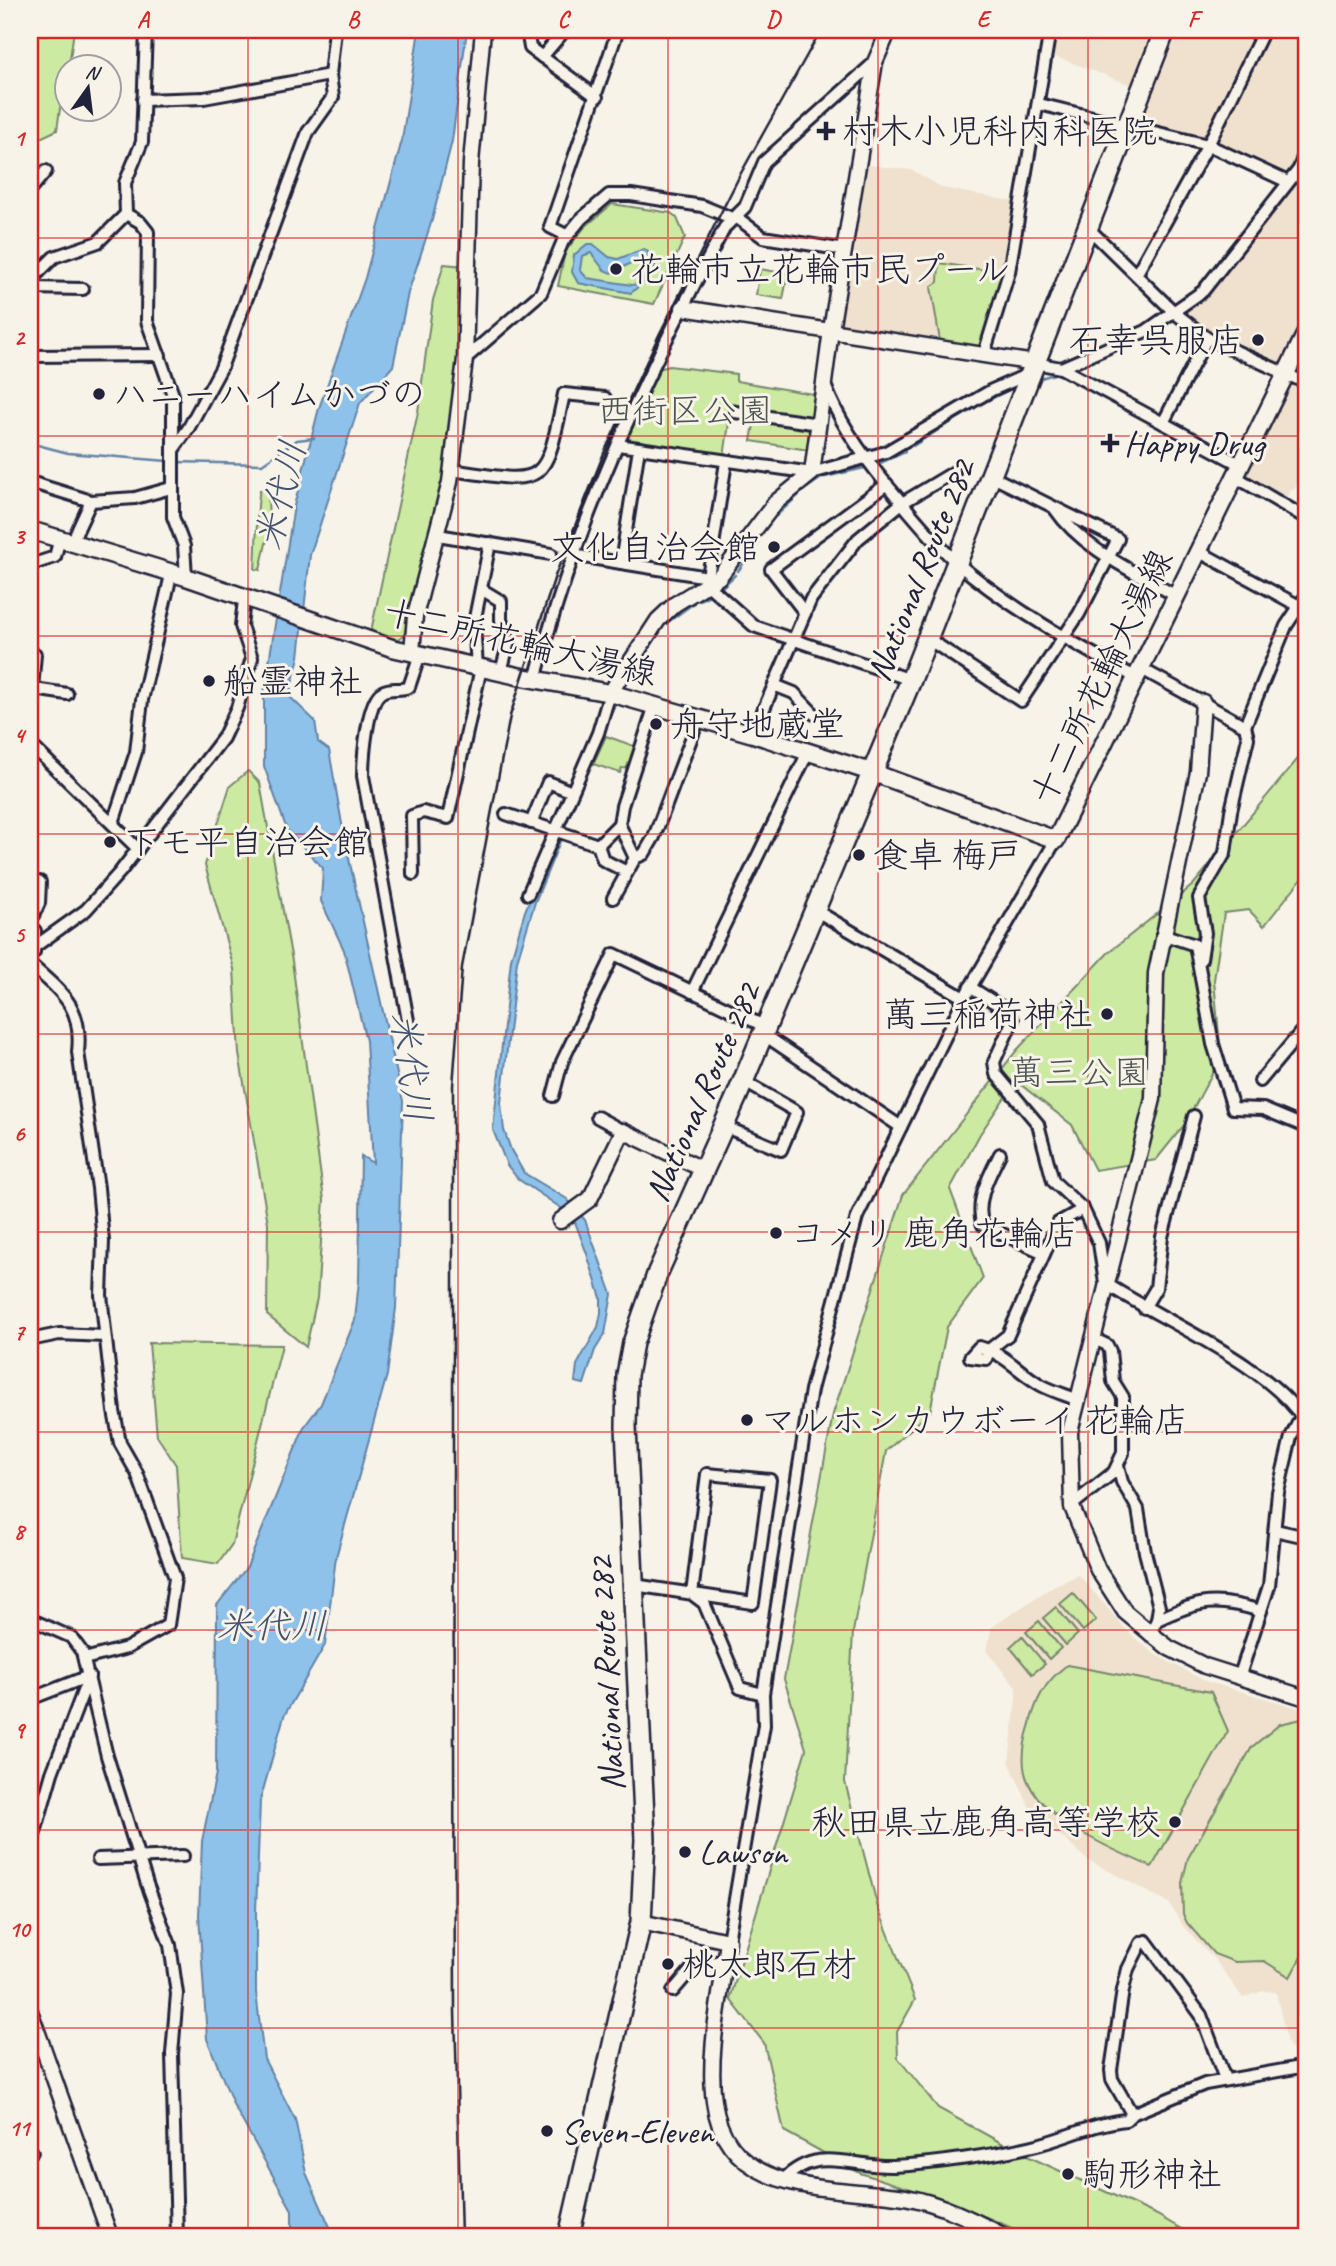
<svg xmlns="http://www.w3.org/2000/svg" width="1336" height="2266" font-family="Caveat,'Klee One',sans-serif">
  <rect width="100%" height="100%" fill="#f7f3e8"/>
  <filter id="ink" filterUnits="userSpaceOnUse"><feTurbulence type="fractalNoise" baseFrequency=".0143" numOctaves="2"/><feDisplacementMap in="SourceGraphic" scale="14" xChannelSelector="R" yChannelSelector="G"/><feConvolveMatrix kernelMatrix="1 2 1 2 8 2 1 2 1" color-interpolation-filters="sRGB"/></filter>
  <g filter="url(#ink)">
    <g fill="#f0e1ce">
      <path d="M1054,30h252v440l-12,20 -3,-1 -8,16 -47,-28 50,-104 -79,-35 -32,-25 28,-22 84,-109 -79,-37 -78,-21 12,-35 -91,-34z"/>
      <path d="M859,164l53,6 31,18 78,15 -16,70 -66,-10 -2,20 -6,4 9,54 -109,-11z"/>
      <path d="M1079,1575l51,59 26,21 49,26 101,29v348l-7,1 -12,-17 -11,-50 -13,-1 -20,7 -27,-37 -33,-35 -14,-23 -83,-44 -56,-51 -21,-46 8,-73 -31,-39 6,-23 63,-42z"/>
    </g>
    <g fill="#cceaa1" stroke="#77866e" stroke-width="2">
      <path d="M30,30h44l-5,36h-3l-9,64 -27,13z"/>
      <path d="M612,204l59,9 6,5 8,19 -31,67 -96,-18 7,-34 20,-25z"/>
      <path d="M939,263l66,10 -23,74 -42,-6 -9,-54 7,-5z"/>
      <path d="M444,264l20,2 -6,98 -17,135 -37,136 -7,5 -26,-9 47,-219 15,-112z"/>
      <path d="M760,269l28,5 -5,25 -27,-4z"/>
      <path d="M669,366l67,8v7l83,14 -2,19 -7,4 -63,-9 -15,-6 -8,54 -101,-13 35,-75z"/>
      <path d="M755,419l51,8 6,7 -3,16 -58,-9z"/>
      <path d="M268,489l1,41 -9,40 -5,-1c1,-12 2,-73 5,-79z"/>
      <path d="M606,736l31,11 -7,22 -8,-1 -2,5 -27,-9z"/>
      <path d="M1306,749v124l-42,53 -15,-16 -25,3 -10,67 7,77 -36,67 -29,36 -61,10 -23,-45 -56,-44 -36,53 -30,55 33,89 -36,49 -17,85 -44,39 -33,181 -8,150 33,126 37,92 -18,32 1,26 40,50 76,42 143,65 36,21h-162l-83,-35 -88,-28 -76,-42 -20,-88 -34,-44 76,-250 -22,-70 49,-265 70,-219 114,-145 91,-97 85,-68z"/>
      <path d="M248,771l12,12 32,178 32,239 -7,98 -11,49 -39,-32 1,-92 -29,-169 -5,-85 -29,-104 25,-79z"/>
      <path d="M149,1343l133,2 -50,199 -14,20 -36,-6 -6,-93 -19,-29z"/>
      <path d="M1073,1593l23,27 -13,11 -23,-27z"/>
      <path d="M1056,1607l22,27 -12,11 -23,-27z"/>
      <path d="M1039,1621l22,27 -12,11 -23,-27z"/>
      <path d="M1022,1636l23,28 -13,10 -22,-27z"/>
      <path d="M1067,1665l144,27 17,39 -76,136c-35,-15 -106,-46 -123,-83 -9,-18 -6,-38 0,-57 7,-27 15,-45 38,-62z"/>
      <path d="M1306,1718v230l-16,29 -26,-16 -29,1 -21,-8 -27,-31 -4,-9 -1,-31 6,-25 64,-111 28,-23z"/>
    </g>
    <g fill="#8ec2eb" stroke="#6382a5" stroke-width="2" fill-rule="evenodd">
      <path d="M419,30h48l-15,111 -20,79 -24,73 -15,73 -33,37 -50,152 -11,102 -10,39 26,25 3,21 11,8 16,91 58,260 -7,207 -9,67 -51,182 -11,88 -41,71 -24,85 -4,111v80l8,67 31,60 11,54 28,63h-42v-26l-58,-104 -27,-67 -8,-124 3,-74 14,-68 1,-168 30,-38 57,-140 17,-23 34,-84 4,-40 2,-124 12,7 -7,-122 -22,-91 -23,-49 2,-33 -36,-38 -23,-64v-73l30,-187 25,-98 46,-130 37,-138z"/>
      <path d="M587,244h6l16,13 9,2 26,-10 11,9v14l-24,21 -53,-10 -6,-11 2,-17zM591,253l13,17 7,3 31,-15 6,4 -2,14 -8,8 -6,1 -45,-7 -7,-8 2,-14z"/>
      <path d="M557,836l4,3 -26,63 -18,59 -16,142 3,27 7,20 13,23 43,26 18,21 27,74 -7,40 -10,16 -11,34 -9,-2 2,-17 21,-38 3,-14v-15l-14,-44 -12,-32 -14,-14 -43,-29 -11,-14 -14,-35 18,-171 14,-48z"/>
    </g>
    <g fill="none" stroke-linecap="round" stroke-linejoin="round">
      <g stroke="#6382a5" stroke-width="2.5">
        <path d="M1255,234l51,-68"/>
        <path d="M1229,267l7,-8"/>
        <path d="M1163,325l12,-7"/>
        <path d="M1041,378l13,-4"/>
        <path d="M981,404l30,-15"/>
        <path d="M947,425l28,-17"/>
        <path d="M30,443l38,10 100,8"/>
        <path d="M913,446l27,-17"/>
        <path d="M175,462l87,2 35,-24 17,-2"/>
        <path d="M878,464l27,-12"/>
        <path d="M825,477l44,-10"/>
        <path d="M807,488l13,-9"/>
        <path d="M776,516l27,-25"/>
        <path d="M749,556l9,-13"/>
        <path d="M738,571l8,-11"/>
        <path d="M719,590l16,-15"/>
        <path d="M699,600l13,-6"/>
        <path d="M668,622l26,-19"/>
        <path d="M627,682l36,-55"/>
        <path d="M603,734l11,-27"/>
        <path d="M562,831l26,-62"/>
      </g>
      <path stroke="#ccc9c5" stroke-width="10" stroke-dasharray="10 5" stroke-linecap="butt" d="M551,554l21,1"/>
      <g stroke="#22223b" stroke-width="16">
        <g id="street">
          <path d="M527,30l3,18 67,49"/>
          <path d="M542,57l23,-27"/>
          <path d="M143,100l61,-2 126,-23"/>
          <path d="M1039,104l169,41 80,37"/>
          <path d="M30,190l16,-19"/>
          <path d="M126,214l14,8 8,10 -1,89 26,74v122l11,29 2,31"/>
          <path d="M736,217l27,20 82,13"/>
          <path d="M1088,228l87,85 32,25 99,45"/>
          <path d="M568,236l-18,-9 68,-197"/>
          <path d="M1137,273l71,-128 56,-115"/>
          <path d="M30,281l24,-24 44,-15 28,-28 -1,-31 17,-41 4,-112"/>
          <path d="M30,288l53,1"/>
          <path d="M984,354l25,-82 41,-242"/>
          <path d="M30,356l130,-1"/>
          <path d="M465,359l76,-66 22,-52 18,-22 28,-24h22l71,11 32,13"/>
          <path d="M1035,363l26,5 180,97"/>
          <path d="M1061,368l85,-37 57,-40 96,-122 7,-20"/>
          <path d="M825,385c14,37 37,70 62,100 22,26 43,53 68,76 51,45 121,84 180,116"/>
          <path d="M735,412l84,12"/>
          <path d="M1163,423l44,-85"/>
          <path d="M618,445l194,28 74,-21 106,-62 39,-17"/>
          <path d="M173,450l15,-21 33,-61 87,-236 25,-35 -3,-22 5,-45"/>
          <path d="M452,470c94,14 92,19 112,-76l41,4"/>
          <path d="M1236,477l70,41"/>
          <path d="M30,482l61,19 -19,41"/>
          <path d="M91,501l44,-3 36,-10"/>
          <path d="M1055,509c27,40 80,63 121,87"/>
          <path d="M438,535l113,19"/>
          <path d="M1198,551l101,55"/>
          <path d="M572,555l136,22v8l46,41 157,54"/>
          <path d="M621,563l18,-115"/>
          <path d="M30,565l25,-8 5,-19"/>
          <path d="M708,577l18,-115"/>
          <path d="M481,589l20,12v19l8,21 -8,31"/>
          <path d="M805,613l-34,-44 116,-85"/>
          <path d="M927,638l94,63 58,-87 39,-75 -127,-63"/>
          <path d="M477,667l-3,-44 16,-80"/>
          <path d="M1140,668l105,58 41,-100 20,-30"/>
          <path d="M535,680c41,-159 112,-309 190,-453l20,-20 19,-45 111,-100"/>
          <path d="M774,685l20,8 20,21"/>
          <path d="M34,689l33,5"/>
          <path d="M30,713l5,-59"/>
          <path d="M753,734l58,-135 47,-60 44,-36 52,-31"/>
          <path d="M30,744l108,105"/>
          <path d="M506,814l92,31 21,-21"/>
          <path d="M113,823l23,-71 6,-52 29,-125"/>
          <path d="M531,823l17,-41 24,10"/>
          <path d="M598,845l5,15 24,12"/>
          <path d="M635,858l-16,-34 3,-18 33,-101"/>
          <path d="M413,874l-1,-58 11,-4 25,6 33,-150"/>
          <path d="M528,894l70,-161 12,-40"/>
          <path d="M613,898l22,-40 9,-4 10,-17 45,-119"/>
          <path d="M815,910l149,88"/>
          <path d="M30,922l9,-19 1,-21"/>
          <path d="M30,926l5,5 -1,21"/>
          <path d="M1162,934l33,11 18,99 20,64 30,1 43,18"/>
          <path d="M30,950l56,-40 34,-38 103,-134 14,-30 15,-50 -11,-32 3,-26"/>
          <path d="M1201,959l4,-26 -6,-35 26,-45 6,-42 17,-73 -3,-12"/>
          <path d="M30,964c32,29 53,42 48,88l20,136 5,53 -2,54 13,116 6,32 17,30 38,105 -7,47 -41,23 -43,11"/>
          <path d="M970,987l33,21 10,12 -19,42 2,12 42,50 15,57 30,28 16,34 6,40c61,40 163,80 201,140"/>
          <path d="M692,992l116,-240"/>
          <path d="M409,1026l-46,-250c0,-17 4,-76 19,-84 8,-5 18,-1 27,-5l11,-33"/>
          <path d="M763,1034l138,93"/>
          <path d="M1260,1081l46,-55"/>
          <path d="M553,1096l9,-34 52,-108 152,73"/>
          <path d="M597,1117l26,14"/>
          <path d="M723,1126l58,24 16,-38 -54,-31"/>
          <path d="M1000,1154c-10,20 -26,48 -17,71l61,28"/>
          <path d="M1144,1308l12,-20 6,-51 32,-121"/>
          <path d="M30,1340l29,-6 46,2"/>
          <path d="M1078,1400c-12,-5 -26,-9 -37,-15 -23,-13 -36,-32 -62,-38l-9,10 16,2 4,-10 18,-14 50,-112 25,-14"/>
          <path d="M1118,1466l4,16 16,27 7,43 14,55 -2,13 -7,13"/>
          <path d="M1072,1505l42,-33 9,-19v-56l-10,-16 -3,-30 -3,-6 -15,-7"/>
          <path d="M1275,1530l31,7"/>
          <path d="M634,1585c39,6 79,12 119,18l17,-123 -63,-6 -15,120 12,9 36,85 23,6"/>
          <path d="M30,1619l41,18 11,15 25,104 40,128 23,61 7,49 -5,60 5,182"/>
          <path d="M1157,1620c42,-20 59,-23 104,-9"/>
          <path d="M1239,1678l30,-92 9,-94 13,-55 15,-30"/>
          <path d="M30,1699l59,-23"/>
          <path d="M30,1850l22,-77 37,-97"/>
          <path d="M98,1859l85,-3"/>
          <path d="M728,1941l36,-216 -1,-31 48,-304 46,-173 107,-219 92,-158"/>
          <path d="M673,1991l18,-21 34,-11"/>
          <path d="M1132,2114l-20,-35 -1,-9 12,-80 5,-21 13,-26 5,-2 55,74 24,64"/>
          <path d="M30,2149l2,3"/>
          <path d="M783,2180c36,-36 68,-12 111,-14 39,-2 101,-11 139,-20 31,-7 61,-23 93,-26l6,-6 73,-30 101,-18"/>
        </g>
      </g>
      <g stroke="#22223b" stroke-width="19">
        <g id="secondary">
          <path d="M683,308l352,55"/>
          <path d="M412,652l3,-36 35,-134 15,-123 6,-196 12,-133"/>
          <path d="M610,693l48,-73 17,-16 44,-27 56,-74 37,-30 19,-143 44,-268 14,-32"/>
          <path d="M1203,702l-5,70 -42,201 -3,126 -83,333 2,75 26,63 27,42 25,21 19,15 36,18 101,32"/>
          <path d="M560,1221l30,-22 33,-68 79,38"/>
          <path d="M641,1922l87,19c-6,49 -21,111 -14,160 12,97 120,85 191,96 35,6 68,23 99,39"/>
          <path d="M30,2011l80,225"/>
        </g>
      </g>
      <g stroke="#22223b" stroke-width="21">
        <path id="primary" d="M30,530l156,47 206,71 130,29 88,16 143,41 118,38 185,68 250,-507"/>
      </g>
      <g stroke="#22223b" stroke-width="24">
        <path id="highway" d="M569,2236l72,-314 4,-83 -19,-412 1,-52 6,-32 25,-71 79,-176 174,-416 254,-650"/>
      </g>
      <use href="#street" stroke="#f7f3e8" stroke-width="10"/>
      <use href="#secondary" stroke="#f7f3e8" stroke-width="14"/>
      <use href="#primary" stroke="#f7f3e8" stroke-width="16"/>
      <use href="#highway" stroke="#f7f3e8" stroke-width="19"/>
      <path stroke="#22223b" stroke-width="2.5" d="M461,2236l-6,-225 -2,-534v-391l9,-119 48,-251 45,-140 49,-123 55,-118 82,-162 80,-143"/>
    </g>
  </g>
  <path fill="none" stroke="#d62828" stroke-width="2" stroke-opacity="0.55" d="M248,30v2206M458,30v2206M668,30v2206M878,30v2206M1088,30v2206M30,238h1276M30,436h1276M30,636h1276M30,834h1276M30,1034h1276M30,1232h1276M30,1432h1276M30,1630h1276M30,1830h1276M30,2028h1276"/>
  <g fill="#22223b" stroke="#f7f3e8" stroke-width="2.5">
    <path d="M822.5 120.5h7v7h7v7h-7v7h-7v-7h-7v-7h7z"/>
    <circle cx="616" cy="269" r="7"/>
    <circle cx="1258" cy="340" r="7"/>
    <circle cx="99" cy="394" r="7"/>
    <path d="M1106.5 432.5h7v7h7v7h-7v7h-7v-7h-7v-7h7z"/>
    <circle cx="774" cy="547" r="7"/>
    <circle cx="209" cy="681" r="7"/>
    <circle cx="656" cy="724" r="7"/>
    <circle cx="110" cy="842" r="7"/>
    <circle cx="859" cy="855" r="7"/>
    <circle cx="1107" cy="1014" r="7"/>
    <circle cx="776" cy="1233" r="7"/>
    <circle cx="747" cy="1420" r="7"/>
    <circle cx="1175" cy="1822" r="7"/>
    <circle cx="685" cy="1852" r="7"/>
    <circle cx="668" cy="1964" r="7"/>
    <circle cx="547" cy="2131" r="7"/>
    <circle cx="1068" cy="2174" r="7"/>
  </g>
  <g text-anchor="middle" stroke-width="6" stroke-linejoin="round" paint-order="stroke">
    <g font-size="35" fill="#22223b" stroke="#f7f3e8" text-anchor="start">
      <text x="842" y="143">村木小児科内科医院</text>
      <text x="630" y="281">花輪市立花輪市民プール</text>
      <text x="1244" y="352" text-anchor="end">石幸呉服店</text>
      <text x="113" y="406">ハニーハイムかづの</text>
      <text x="1124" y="455">Happy Drug</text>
      <text x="760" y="559" text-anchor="end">文化自治会館</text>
      <text x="223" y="693">船霊神社</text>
      <text x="670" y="736">舟守地蔵堂</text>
      <text x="124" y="854">下モ平自治会館</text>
      <text x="873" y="867">食卓 梅戸</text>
      <text x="1093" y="1026" text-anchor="end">萬三稲荷神社</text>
      <text x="790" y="1245">コメリ 鹿角花輪店</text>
      <text x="761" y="1432">マルホンカウボーイ 花輪店</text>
      <text x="1161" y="1834" text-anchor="end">秋田県立鹿角高等学校</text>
      <text x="699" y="1864">Lawson</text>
      <text x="682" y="1976">桃太郎石材</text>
      <text x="561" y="2143">Seven-Eleven</text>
      <text x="1082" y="2186">駒形神社</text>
    </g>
    <g font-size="35" fill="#4c5454" stroke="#f7f3e8">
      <text x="685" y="422">西街区公園</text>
      <text x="1079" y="1084">萬三公園</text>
    </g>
    <g font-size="35" fill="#22223b" stroke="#f7f3e8">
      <text transform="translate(920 570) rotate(-68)" y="12">National Route 282</text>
      <text transform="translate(520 642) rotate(13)" y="12">十二所花輪大湯線</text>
      <text transform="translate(1101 677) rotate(-64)" y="12">十二所花輪大湯線</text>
      <text transform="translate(702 1092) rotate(-66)" y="12">National Route 282</text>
      <text transform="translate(606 1674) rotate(-93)" y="12">National Route 282</text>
    </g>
    <g font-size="37" font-style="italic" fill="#425270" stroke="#f7f3e8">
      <text transform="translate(280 495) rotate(-76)" y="13">米代川</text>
      <text transform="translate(412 1067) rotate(82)" y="13">米代川</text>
      <text x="272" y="1638">米代川</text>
    </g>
  </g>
  <rect width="1336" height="2266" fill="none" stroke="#f7f3e8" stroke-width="77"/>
  <g transform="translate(88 88) rotate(14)"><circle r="33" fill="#f7f3e8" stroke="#a29fa3" stroke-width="2"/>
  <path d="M0-5L12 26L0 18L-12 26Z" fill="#22223b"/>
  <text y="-10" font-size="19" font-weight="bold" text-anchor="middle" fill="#22223b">N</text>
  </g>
  <rect x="38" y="38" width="1260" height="2190" fill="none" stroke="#d62828" stroke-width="2.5"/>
  <g font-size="23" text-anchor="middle" font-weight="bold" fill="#d62828">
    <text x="143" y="27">A</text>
    <text x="353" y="27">B</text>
    <text x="563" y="27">C</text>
    <text x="773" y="27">D</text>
    <text x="983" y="27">E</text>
    <text x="1193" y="27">F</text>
    <text x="19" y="146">1</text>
    <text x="19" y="345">2</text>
    <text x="19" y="544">3</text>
    <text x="19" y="743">4</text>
    <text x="19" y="942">5</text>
    <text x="19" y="1141">6</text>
    <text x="19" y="1340">7</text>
    <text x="19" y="1539">8</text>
    <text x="19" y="1738">9</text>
    <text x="19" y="1937">10</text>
    <text x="19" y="2136">11</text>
  </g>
</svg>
